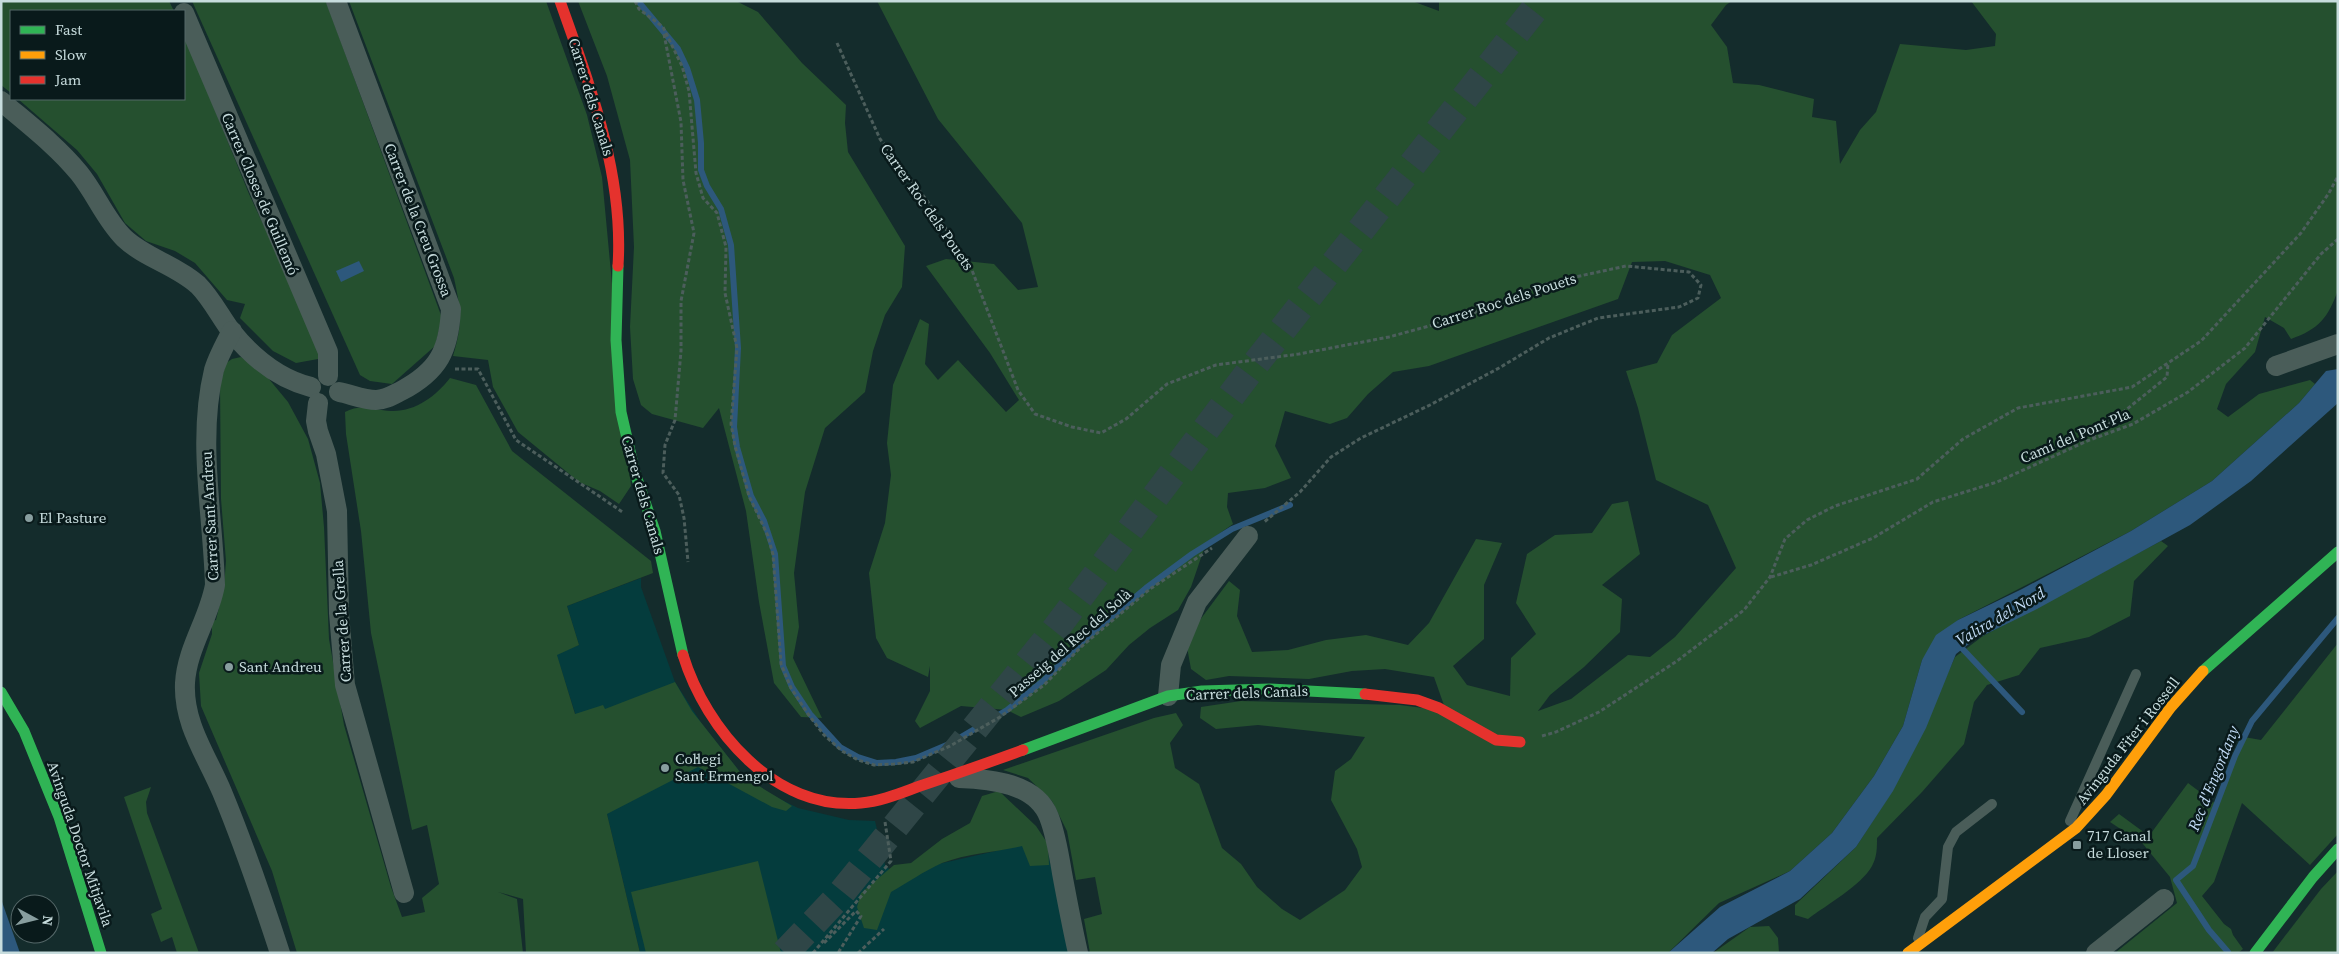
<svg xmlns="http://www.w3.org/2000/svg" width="2339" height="954" font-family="'Source Serif 4',serif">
  <rect width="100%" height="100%" fill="#142c2c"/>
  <path fill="#043c3d" d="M641,578v9l34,95 27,42 42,53 30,19 24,12 51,12 26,1 10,44 9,9 151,-34 26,113h-431l-33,-139 -51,-161 23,-8 -12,-39z"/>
  <g fill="#25502f">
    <path d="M1,1h168l5,10h-163v82l-10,-8z"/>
    <path d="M192,1h134l116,317 -7,28 -43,38 -22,-3 -10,-6z"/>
    <path d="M349,1h197l41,114 15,62 29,309 -12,18 -19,-13 -21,-9 -61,-50 -25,-45 -5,-27 -35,-4c10,-33 8,-45 1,-78z"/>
    <path d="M578,1h158l22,11 44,51 44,42 -1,18 3,29 57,94 -3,41 -17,28 -12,36 -8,41 -40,36 -20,64 -11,81 5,54 -6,31 29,60 -21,-1 -27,-34 -15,-81 -13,-91 -27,-103 -16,20 -51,-14 -11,-9 -8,-26 -3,-52 4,-80 -4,-87 -23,-84z"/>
    <path d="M877,1h535l27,10v-10h293l-6,4 -15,20 16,22 6,36 26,2 55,14 -2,18 24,4 4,43 20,-34 16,-18 24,-68 66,6 29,-4 1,-12 -25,-33h367v289c-10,28 -19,39 -47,49l-7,-11 -19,-11 -10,35 -29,32 -9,25 11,8 31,-23 51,-14 5,4 -16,19 -87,78 -81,50 -173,89 -36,40 -19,66 -29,50 -42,57 -42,38 -71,32 -51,50h-578l-6,-34 18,-5 -7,-37 -19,3 -9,-49 -15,-30 -24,-23 -25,-8 151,-52 22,-5 7,12 -13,18 5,25 24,16 23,64 19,16 16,23 25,22 18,11 45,-30 17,-23 -5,-18 -26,-49 4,-29 16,-12 14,-22 -107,-12 -42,4 -16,-11 1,-11 40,-6 159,4 46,6 -12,-34 -49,-8 -33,2 -43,8 -80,-3 -23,4 -15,-11 -4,-22 4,-15 38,-51 11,9 -3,26 15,36 36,-2 38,-10 40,-5 42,10 21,-22 47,-84 26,4 -18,42v54l-31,27 14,19 43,11 1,-38 25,-24 -20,-31 11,-49 28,-19 37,-2 20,-29 16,-3 12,53 -38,31 20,14 -2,33 -36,35 -34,28 -12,16 33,-12 57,-44 22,2 25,-20 61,-69 -28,-63 -52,-25 -18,-72 -12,-37 31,-8 15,-28 49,-37 -11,-23 -45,-14 -33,1 -14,37 -189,67 -36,6 -25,22 -21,24 -17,6 -45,-13 -10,35 16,32 -26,10 -37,5 -1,14 6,17 -27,19 -15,44 -13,23 -28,18 -21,17 -23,25 -47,31 -38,16 -14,-7 -46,-4 -41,22 -5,-7 15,-30v-25l-2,11 -41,-19 -11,-20 -7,-65 16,-50 6,-48 -4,-32 6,-58 27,-66 9,5 -4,40 13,16 20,-20 48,52 13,-12 -29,-47 -64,-87 20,-7 48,5 24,26 20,-3 -16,-64 -84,-104z"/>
    <path d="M184,34l65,160 48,103 21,55v7l-22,4 -23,-12 -33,-33 5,-14 -18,-4 -32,-37 -20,-12 -29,-10 -21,-18 -28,-49 -20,-24 -59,-51h166z"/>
    <path d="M241,357l23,16 24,29 20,37 12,44 4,44 5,112 15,86 47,162 11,30 23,-5 -3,-14 17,-14 -12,-59 -15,5 -41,-197 -10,-102 -15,-97 -1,-22c16,-9 29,-2 46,-1 24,1 45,-15 59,-33l26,7 36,66 139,110 2,12 -86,33 12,39 -22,10 18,59 28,-9 2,4 70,-27 17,29 52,66 48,29 -6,5 -14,-4 -74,-40 -91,47 33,139h-114l-3,-54 -25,-7 19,7 6,54h-226l-25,-82 -71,-165 -2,-33 13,-39v-13l4,-1 8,-33 2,-26 -5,-62 -1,-115 6,-21 6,-4z"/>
    <path d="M2161,541l7,5 -34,35 -4,35 -41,21 -49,11 -21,27 -32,10 -13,17 -10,42 -42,48 -45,46c0,10 0,19 -5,28 -11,20 -46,39 -64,53l-13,-4v-10l61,-58 35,-54 21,-40 43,-96 28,-21z"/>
    <path d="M2338,643v191l-28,31 -68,-62 -28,79 -12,14 22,28 7,5 2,6 10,14 -5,4h-123l62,-50 -7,-26 -27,-33 -33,-22 9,-8 30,22 39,-53 28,21 -19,48 14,-28 33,-87 17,3z"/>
    <path d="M151,787l-5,15 1,11 52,140h-22l-5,-16 -11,5 -10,-28 11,-5 -38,-112z"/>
    <path d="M999,791l37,35 12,18 1,21 -19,1 -8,-20c-26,6 -54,7 -80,17 -18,8 -35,20 -51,29l-14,38 -13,-2 -7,-21 4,-14 33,-28 17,-2 31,-24 28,-16 12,-27z"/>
    <path d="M758,861l23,92h-135l-15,-61z"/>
    <path d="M2338,871v82h-66l49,-64z"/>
    <path d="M1769,926l9,12 1,15h-66l37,-26z"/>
  </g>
  <g fill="#2d587c">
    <path d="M359,261l5,10 -23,11 -5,-11z"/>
    <path d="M2338,369v34l-87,78 -61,44 -153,84 -63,31 -18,14 -30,74 -33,63 -37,56 -56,52 -72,40 -16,14h-44l52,-46 70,-36 42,-38 42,-57 29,-50 19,-66 14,-25 22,-15 64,-31 109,-58 81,-50 87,-78 27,-32z"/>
    <path d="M1,899l19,54h-19z"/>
  </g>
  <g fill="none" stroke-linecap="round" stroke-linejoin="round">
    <g stroke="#2d587c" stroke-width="6">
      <path d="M638,1l40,48 9,19 10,32 4,43v27l6,16 14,23 10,36 7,103 -4,79 3,20 14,49 13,25 11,33 8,112 9,21 18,27 30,33 18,10 19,6 19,-1 20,-4 33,-14 58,-34 37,-30 39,-39 63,-53 46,-34 40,-25 58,-24"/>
      <path d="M1958,644l64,68"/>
      <path d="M2228,952l-19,-22 -33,-50 17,-14 42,-110 17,-35 86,-103"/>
    </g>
    <path stroke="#2f4647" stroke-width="28" stroke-dasharray="28 14" stroke-linecap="butt" d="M785,953l54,-57 218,-269 192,-255 292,-371"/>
    <g stroke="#4c5e5c" stroke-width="3" stroke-dasharray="4 2.5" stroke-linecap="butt">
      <path d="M635,1l4,8 24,18 19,39 7,25 7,82 7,25 14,15 9,34 -1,46 12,55 -6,76 4,22 14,50 19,40 5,19 8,109 10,24 17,26 16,21 18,16 16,9 16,5 20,-1 19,-2 37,-16 50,-29 44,-32 38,-39 68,-57 62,-41"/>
      <path d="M664,34l17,88 2,58 11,53 -13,68v50l-6,69 -10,25 -2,28 16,22 5,23 4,44"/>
      <path d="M837,43l43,96 48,63 42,63 48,125 17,24 37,13 29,6 25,-14 41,-35 49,-19 83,-11 90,-17 80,-22 41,-18 42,-15 74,-16 63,6 12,13 -3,13 -19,9 -81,11 -49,20 -50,30 -69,37 -69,33 -30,19 -31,35 -37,31"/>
      <path d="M455,369h23l38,71 108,73"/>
      <path d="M2092,437l75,-60 1,-14"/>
      <path d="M1771,577l40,-12 62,-27 60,-36 64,-20 90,-41 46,-17 55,-32 57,-44 76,-94 17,-15"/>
      <path d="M1542,736l14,-4 43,-20 78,-51 67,-51 26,-33 15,-38 22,-19 28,-14 82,-27 46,-40 55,-31 114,-21 69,-46 100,-108 28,-40 9,-17"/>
      <path d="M824,943l32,-32 5,5 -23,37"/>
      <path d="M813,953l78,-92 -6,-39"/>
      <path d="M858,953l26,-24"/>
    </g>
    <g stroke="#4a5d59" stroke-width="10">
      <path d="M2070,821l66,-147"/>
      <path d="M1918,938l7,-21 17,-18 6,-52 8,-15 36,-28"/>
    </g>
    <g stroke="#4a5d59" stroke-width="20">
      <path d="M336,1l115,308c-2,41 -12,62 -50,82 -8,4 -16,9 -25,9 -12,0 -26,-6 -37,-8"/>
      <path d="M184,13l144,339v24"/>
      <path d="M1,101c27,23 56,45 78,72 17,21 26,46 45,65 21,20 52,27 74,47 13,13 22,31 33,46 21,26 48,48 80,56"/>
      <path d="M232,331c-7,13 -14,26 -18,39 -17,70 -1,144 1,215 -6,34 -28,63 -30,98 -2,41 22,73 37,109 22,53 40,106 58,161"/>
      <path d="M2276,366l62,-22"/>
      <path d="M318,403l-2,18 2,10 8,23 11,57 2,102 6,72 59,208"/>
      <path d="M1168,696l3,-31 26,-63 51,-66"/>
      <path d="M959,778c31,1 77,5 90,39 7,18 10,38 13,56 5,27 10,53 16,80"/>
      <path d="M2096,953l68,-54"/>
    </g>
    <g stroke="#30b455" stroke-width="11">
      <path d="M618,266l-2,74 5,72 14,61 20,58 28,124"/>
      <path d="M2203,671l135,-119"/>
      <path d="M1,692l23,39 35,86 42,136"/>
      <path d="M1023,750l145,-54 34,-5 68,-2 95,5"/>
      <path d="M2255,953l58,-76 25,-28"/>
    </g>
    <path stroke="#ff9f0a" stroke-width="11" d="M1908,953l168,-125 30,-33 65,-88 32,-36"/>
    <g stroke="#e5322d" stroke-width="11">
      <path d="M560,1c30,85 64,173 58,265"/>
      <path d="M683,655c23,75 92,156 178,148 22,-2 42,-11 62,-18 33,-11 67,-23 100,-35"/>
      <path d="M1365,694l52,6 22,8 57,32 24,2"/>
    </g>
  </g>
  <g fill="#889e9f" stroke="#091a1b" stroke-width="2">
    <circle cx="29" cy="518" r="5"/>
    <circle cx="229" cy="667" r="5"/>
    <circle cx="665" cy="768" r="5"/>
    <rect x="2072" y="840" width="10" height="10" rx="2.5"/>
  </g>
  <g text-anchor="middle" stroke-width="5" stroke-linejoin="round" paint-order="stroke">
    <g font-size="15" fill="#c7dcdd" stroke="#091a1b">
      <text transform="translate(591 97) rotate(73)" y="5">Carrer dels Canals</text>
      <text transform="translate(260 194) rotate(67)" y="5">Carrer Closes de Guillemó</text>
      <text transform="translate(927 207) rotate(55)" y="5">Carrer Roc dels Pouets</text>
      <text transform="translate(418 220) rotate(69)" y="5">Carrer de la Creu Grossa</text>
      <text transform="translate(1504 301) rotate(-18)" y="5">Carrer Roc dels Pouets</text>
      <text transform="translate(2075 436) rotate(-23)" y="5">Camí del Pont Pla</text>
      <text transform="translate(643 495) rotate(74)" y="5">Carrer dels Canals</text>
      <text transform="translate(210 516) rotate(-93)" y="5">Carrer Sant Andreu</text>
      <text transform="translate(342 621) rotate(-94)" y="5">Carrer de la Grella</text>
      <text transform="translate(1070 643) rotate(-41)" y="5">Passeig del Rec del Solà</text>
      <text transform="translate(1247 693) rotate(-2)" y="5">Carrer dels Canals</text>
      <text transform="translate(2128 741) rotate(-52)" y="5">Avinguda Fiter i Rossell</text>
      <text transform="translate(80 844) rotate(71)" y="5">Avinguda Doctor Mitjavila</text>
    </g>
    <g font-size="15" fill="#c7dcdd" stroke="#091a1b" text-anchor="start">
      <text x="39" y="523">El Pasture</text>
      <text x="239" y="672">Sant Andreu</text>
      <text x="675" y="764">Col·legi<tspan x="675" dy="17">Sant Ermengol</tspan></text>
      <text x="2087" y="841">717 Canal<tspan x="2087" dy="17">de Lloser</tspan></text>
    </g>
    <g font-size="16" font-style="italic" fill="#c0daf4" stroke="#091a1b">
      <text transform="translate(2000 616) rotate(-30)" y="6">Valira del Nord</text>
      <text transform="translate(2213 778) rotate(-68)" y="6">Rec d'Engordany</text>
    </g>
  </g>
  <rect width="2339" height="954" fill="none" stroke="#c7dcdd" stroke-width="5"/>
  <rect x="10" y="10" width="175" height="90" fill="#091a1b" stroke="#556869"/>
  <rect x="20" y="26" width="25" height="8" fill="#30b455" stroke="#556869"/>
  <text x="55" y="35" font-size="15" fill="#c7dcdd">Fast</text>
  <rect x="20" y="51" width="25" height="8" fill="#ff9f0a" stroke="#556869"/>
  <text x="55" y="60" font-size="15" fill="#c7dcdd">Slow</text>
  <rect x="20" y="76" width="25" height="8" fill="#e5322d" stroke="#556869"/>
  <text x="55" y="85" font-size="15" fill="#c7dcdd">Jam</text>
  <g transform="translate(35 919) rotate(97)"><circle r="24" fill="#091a1b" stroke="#556869"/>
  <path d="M0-4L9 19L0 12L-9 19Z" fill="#889e9f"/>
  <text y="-8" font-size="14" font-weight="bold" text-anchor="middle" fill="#c7dcdd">N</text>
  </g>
</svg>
